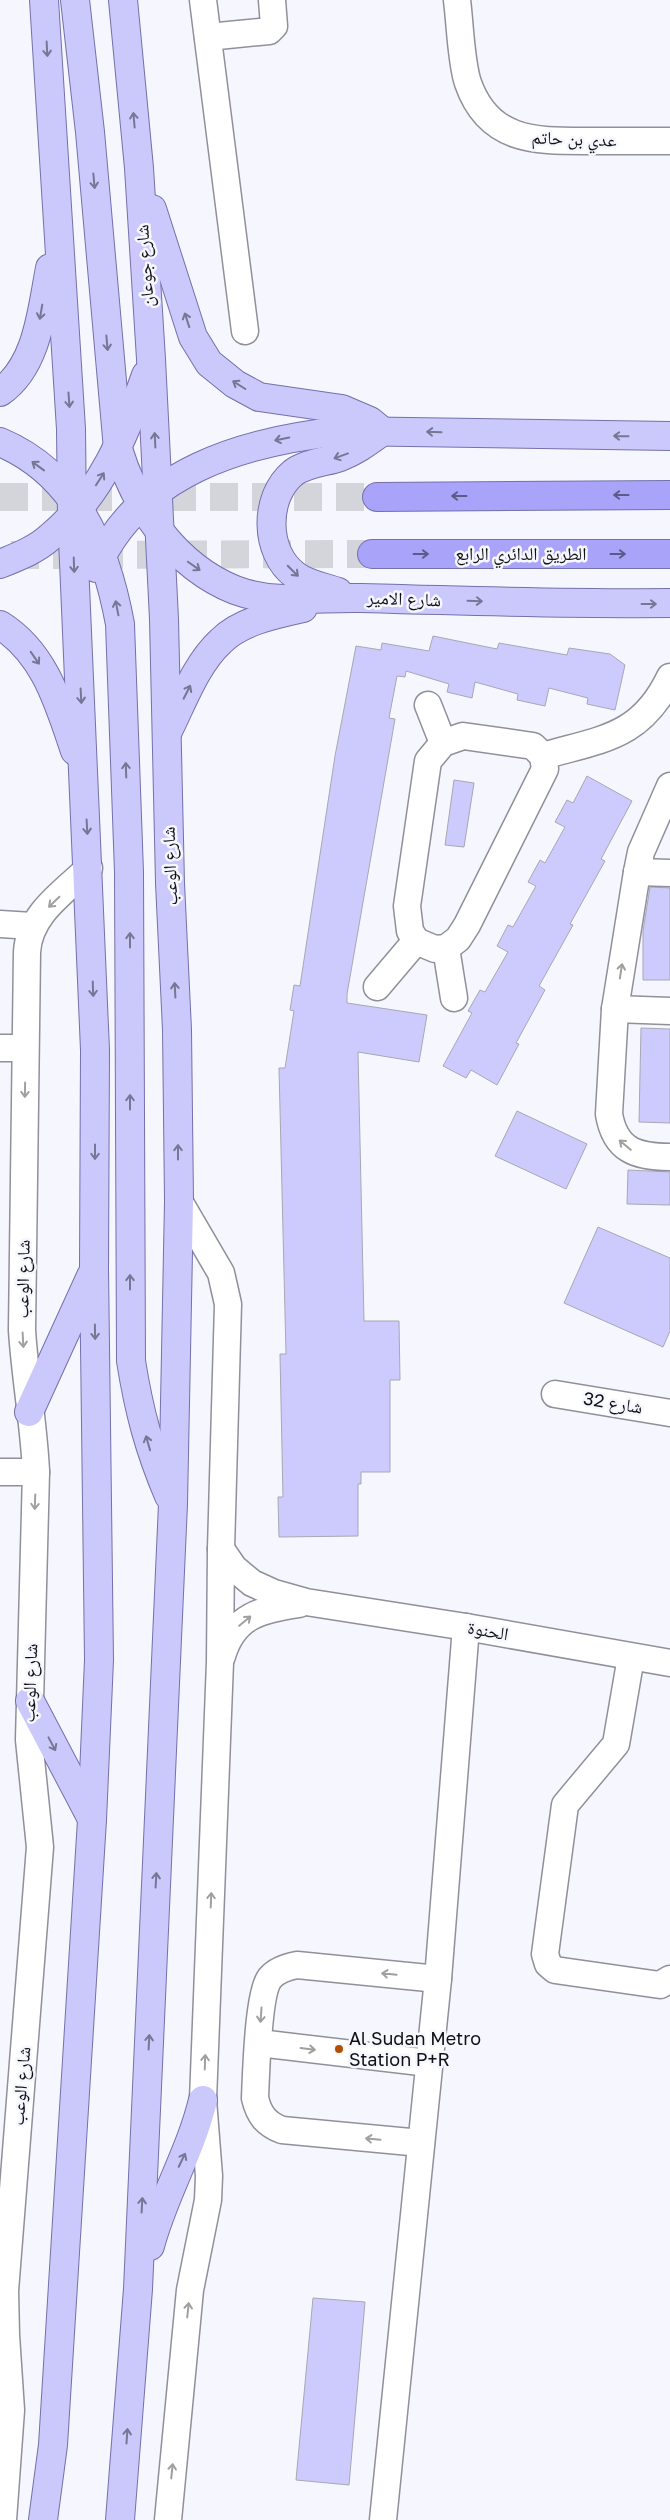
<svg xmlns="http://www.w3.org/2000/svg" width="670" height="2520" font-family="'Golos Text','Noto Naskh Arabic',sans-serif">
  <rect width="100%" height="100%" fill="#f6f6fe"/>
  <g fill="#cdcbfe" stroke="#a8a7b3">
    <path d="M433,636l64,13 2,-6 68,12 2,-7 41,6 15,11 -10,45 -28,-6 1,-6 -39,-10 -4,18 -28,-6 1,-6 -43,-12 -3,16 -25,-6 2,-8 -43,-13 -1,6 -8,-1 -8,42 6,1 -48,275v9l80,12 -8,47 -61,-10 6,269h35l1,59h-10v92h-29v12h-3v52l-79,1 -1,-40h5l-3,-143h6l-7,-286h6l9,-57 -4,-1 4,-25 6,1 35,-230 21,-110 25,4 1,-7 47,8z"/>
    <path d="M587,776l45,25 -31,58 4,2 -35,63 3,1 -34,61 6,4 -29,53 3,1 -22,41 -26,-15 -5,8 -23,-12 29,-53 -4,-2 12,-21 5,2 23,-40 -11,-6 11,-21 5,2 23,-41 -8,-4 12,-22 5,3 20,-36 -10,-5 12,-22 6,3z"/>
    <path d="M454,780l20,3 -10,64 -19,-2z"/>
    <path d="M650,887l20,1v92h-27v-49z"/>
    <path d="M641,1028l29,1v94l-31,-1z"/>
    <path d="M517,1111l70,33 -21,45 -71,-33z"/>
    <path d="M628,1170l42,2v33l-43,-1z"/>
    <path d="M598,1227l72,31v73l-7,16 -99,-44z"/>
    <path d="M313,2298l52,4 -16,183 -53,-5z"/>
  </g>
  <g fill="none" stroke-linecap="round" stroke-linejoin="round">
    <g stroke="#d4d4db" stroke-width="28" stroke-dasharray="28 14" stroke-linecap="butt">
      <path d="M0,497h377"/>
      <path d="M11,555l361,-1"/>
    </g>
    <g stroke="#90909b" stroke-width="29">
      <g id="minor">
        <path d="M203,0l42,331"/>
        <path d="M457,0c3,23 4,63 11,83 21,60 69,58 122,58 27,0 53,0 80,0"/>
        <path d="M208,37l61,-6 5,-5 -2,-26"/>
        <path d="M428,705l15,38"/>
        <path d="M463,736l70,10 10,10 2,13 -78,156 -9,14 -12,9 -11,1 -19,-8 -6,-10 -3,-25 21,-145 15,-18z"/>
        <path d="M543,756c58,-17 98,-18 127,-79"/>
        <path d="M670,786l-29,66 -4,20 -22,137 -6,105c6,36 27,43 61,43"/>
        <path d="M637,872l33,1"/>
        <path d="M0,924l32,2"/>
        <path d="M446,948l8,50"/>
        <path d="M377,987l39,-46"/>
        <path d="M615,1009l55,2"/>
        <path d="M0,1048h25"/>
        <path d="M555,1394l115,19"/>
        <path d="M0,1472h36"/>
        <path d="M221,1549l13,19 18,15 22,10 32,9 160,25 204,36"/>
        <path d="M222,1656c12,-41 39,-46 77,-52"/>
        <path d="M631,1657l-15,87 -51,61 -20,149 3,10 7,6 105,15 10,-6"/>
        <path d="M259,2043l170,20"/>
        <path d="M421,2143l-139,-13c-16,-6 -23,-15 -27,-32 1,-22 3,-105 15,-120 7,-8 16,-11 27,-13l141,14"/>
        <path d="M3,2520l8,-110 -5,-75 -1,-44 35,-444 -11,-107 7,-268c-2,-47 -11,-94 -14,-142l5,-378c2,-38 37,-60 62,-84"/>
        <path d="M168,2520l22,-230 18,-90 1,-24 -6,-76 17,-438 1,-113 7,-245 -7,-31 -42,-72"/>
        <path d="M383,2520l55,-541 28,-352"/>
      </g>
    </g>
    <g stroke="#7470aa" stroke-width="30">
      <g id="major">
        <path d="M75,0l15,132 28,317c18,59 57,117 117,141 39,15 83,7 124,8 104,3 207,6 311,5"/>
        <path d="M152,209l41,128 16,26 26,21 24,13 83,12 28,12 11,9"/>
        <path d="M0,392c38,-26 42,-83 50,-124"/>
        <path d="M0,442c76,32 106,106 120,182l9,248 2,489c8,50 18,88 38,135"/>
        <path d="M0,564c17,-7 36,-14 50,-27 51,-42 75,-102 96,-162"/>
        <path d="M96,568c43,-97 149,-127 246,-137l328,5"/>
        <path d="M338,592c-14,-5 -32,-8 -43,-17 -31,-23 -31,-78 -2,-102 13,-10 33,-11 47,-16 16,-6 29,-16 43,-26"/>
        <path d="M0,625c45,28 59,79 75,126"/>
        <path d="M168,731c15,-30 28,-67 53,-90 20,-20 55,-27 82,-33"/>
        <path d="M29,1412l62,-136"/>
        <path d="M30,1701l62,118"/>
        <path d="M150,2246c13,-50 41,-95 53,-146"/>
        <path d="M43,2520l10,-75 39,-625 7,-160 -5,-392 1,-218 -23,-534 -1,-87 -27,-429"/>
        <path d="M120,2520l18,-231 35,-785 6,-303 -2,-171 -7,-147 -6,-264 -13,-260 -12,-191 -16,-168"/>
      </g>
    </g>
    <g stroke="#7470aa" stroke-width="30">
      <g id="highway">
        <path d="M377,497l293,-2"/>
        <path d="M372,554h298"/>
      </g>
    </g>
    <use href="#minor" stroke="#fff" stroke-width="26"/>
    <use href="#major" stroke="#cbc8fc" stroke-width="28"/>
    <use href="#highway" stroke="#a9a3fa" stroke-width="28"/>
  </g>
  <defs><path id="oneway-shaft" d="M-6 0H5M1.5-3L5.5 0L1.5 3" fill="none" stroke-width="1.6" stroke-linecap="round" stroke-linejoin="round" transform="scale(1.25)"/></defs>
  <g stroke="#777694">
    <use href="#oneway-shaft" transform="translate(47 49) rotate(87)"/>
    <use href="#oneway-shaft" transform="translate(134 120) rotate(-95)"/>
    <use href="#oneway-shaft" transform="translate(94 181) rotate(85)"/>
    <use href="#oneway-shaft" transform="translate(41 312) rotate(100)"/>
    <use href="#oneway-shaft" transform="translate(187 320) rotate(-108)"/>
    <use href="#oneway-shaft" transform="translate(107 343) rotate(85)"/>
    <use href="#oneway-shaft" transform="translate(239 385) rotate(-148)"/>
    <use href="#oneway-shaft" transform="translate(69 400) rotate(86)"/>
    <use href="#oneway-shaft" transform="translate(434 432) rotate(-178)"/>
    <use href="#oneway-shaft" transform="translate(621 436) rotate(-179)"/>
    <use href="#oneway-shaft" transform="translate(282 439) rotate(168)"/>
    <use href="#oneway-shaft" transform="translate(155 440) rotate(-93)"/>
    <use href="#oneway-shaft" transform="translate(341 456) rotate(160)"/>
    <use href="#oneway-shaft" transform="translate(38 466) rotate(-144)"/>
    <use href="#oneway-shaft" transform="translate(100 479) rotate(-57)"/>
    <use href="#oneway-shaft" transform="translate(74 565) rotate(88)"/>
    <use href="#oneway-shaft" transform="translate(194 566) rotate(35)"/>
    <use href="#oneway-shaft" transform="translate(293 571) rotate(45)"/>
    <use href="#oneway-shaft" transform="translate(475 601) rotate(2)"/>
    <use href="#oneway-shaft" transform="translate(649 604)"/>
    <use href="#oneway-shaft" transform="translate(117 608) rotate(-101)"/>
    <use href="#oneway-shaft" transform="translate(35 658) rotate(55)"/>
    <use href="#oneway-shaft" transform="translate(187 692) rotate(-63)"/>
    <use href="#oneway-shaft" transform="translate(81 696) rotate(87)"/>
    <use href="#oneway-shaft" transform="translate(126 770) rotate(-92)"/>
    <use href="#oneway-shaft" transform="translate(87 827) rotate(87)"/>
    <use href="#oneway-shaft" transform="translate(130 940) rotate(-90)"/>
    <use href="#oneway-shaft" transform="translate(93 989) rotate(88)"/>
    <use href="#oneway-shaft" transform="translate(175 990) rotate(-93)"/>
    <use href="#oneway-shaft" transform="translate(130 1102) rotate(-90)"/>
    <use href="#oneway-shaft" transform="translate(95 1152) rotate(90)"/>
    <use href="#oneway-shaft" transform="translate(178 1152) rotate(-90)"/>
    <use href="#oneway-shaft" transform="translate(130 1282) rotate(-90)"/>
    <use href="#oneway-shaft" transform="translate(95 1332) rotate(89)"/>
    <use href="#oneway-shaft" transform="translate(148 1443) rotate(-106)"/>
    <use href="#oneway-shaft" transform="translate(52 1744) rotate(62)"/>
    <use href="#oneway-shaft" transform="translate(156 1880) rotate(-87)"/>
    <use href="#oneway-shaft" transform="translate(149 2042) rotate(-87)"/>
    <use href="#oneway-shaft" transform="translate(182 2160) rotate(-64)"/>
    <use href="#oneway-shaft" transform="translate(142 2205) rotate(-87)"/>
    <use href="#oneway-shaft" transform="translate(127 2436) rotate(-86)"/>
  </g>
  <g stroke="#5d5a88">
    <use href="#oneway-shaft" transform="translate(621 495) rotate(180)"/>
    <use href="#oneway-shaft" transform="translate(459 496) rotate(180)"/>
    <use href="#oneway-shaft" transform="translate(421 554)"/>
    <use href="#oneway-shaft" transform="translate(618 554)"/>
  </g>
  <g stroke="#a0a0a1">
    <use href="#oneway-shaft" transform="translate(54 902) rotate(136)"/>
    <use href="#oneway-shaft" transform="translate(621 971) rotate(-81)"/>
    <use href="#oneway-shaft" transform="translate(25 1090) rotate(91)"/>
    <use href="#oneway-shaft" transform="translate(625 1145) rotate(-140)"/>
    <use href="#oneway-shaft" transform="translate(23 1340) rotate(87)"/>
    <use href="#oneway-shaft" transform="translate(35 1502) rotate(92)"/>
    <use href="#oneway-shaft" transform="translate(245 1621) rotate(-40)"/>
    <use href="#oneway-shaft" transform="translate(211 1900) rotate(-88)"/>
    <use href="#oneway-shaft" transform="translate(389 1974) rotate(-174)"/>
    <use href="#oneway-shaft" transform="translate(261 2015) rotate(94)"/>
    <use href="#oneway-shaft" transform="translate(308 2049) rotate(7)"/>
    <use href="#oneway-shaft" transform="translate(205 2062) rotate(-88)"/>
    <use href="#oneway-shaft" transform="translate(373 2139) rotate(-175)"/>
    <use href="#oneway-shaft" transform="translate(188 2310) rotate(-84)"/>
    <use href="#oneway-shaft" transform="translate(172 2471) rotate(-84)"/>
  </g>
  <circle fill="#af5100" stroke="#f6f6fe" stroke-width="2" cx="339" cy="2049" r="5"/>
  <g text-anchor="middle" stroke-width="5" stroke-linejoin="round" paint-order="stroke">
    <g font-size="18" fill="#111115" stroke="#f6f6fe">
      <text transform="translate(574 139) rotate(2)" y="6">عدي بن حاتم</text>
      <text transform="translate(145 266) rotate(-94)" y="6">شارع جوعان</text>
      <text x="521" y="560">الطريق الدائري الرابع</text>
      <text transform="translate(404 599) rotate(2)" y="6">شارع الامير</text>
      <text transform="translate(170 866) rotate(-92)" y="6">شارع الوعب</text>
      <text transform="translate(23 1279) rotate(-89)" y="6">شارع الوعب</text>
      <text transform="translate(613 1403) rotate(9)" y="6">شارع 32</text>
      <text transform="translate(488 1631) rotate(10)" y="6">الحنوة</text>
      <text transform="translate(30 1683) rotate(-88)" y="6">شارع الوعب</text>
      <text transform="translate(21 2086) rotate(-85)" y="6">شارع الوعب</text>
    </g>
    <g font-size="18" fill="#111115" stroke="#f6f6fe" text-anchor="start">
      <text x="349" y="2045">Al Sudan Metro<tspan x="349" dy="21">Station P+R</tspan></text>
    </g>
  </g>
</svg>
